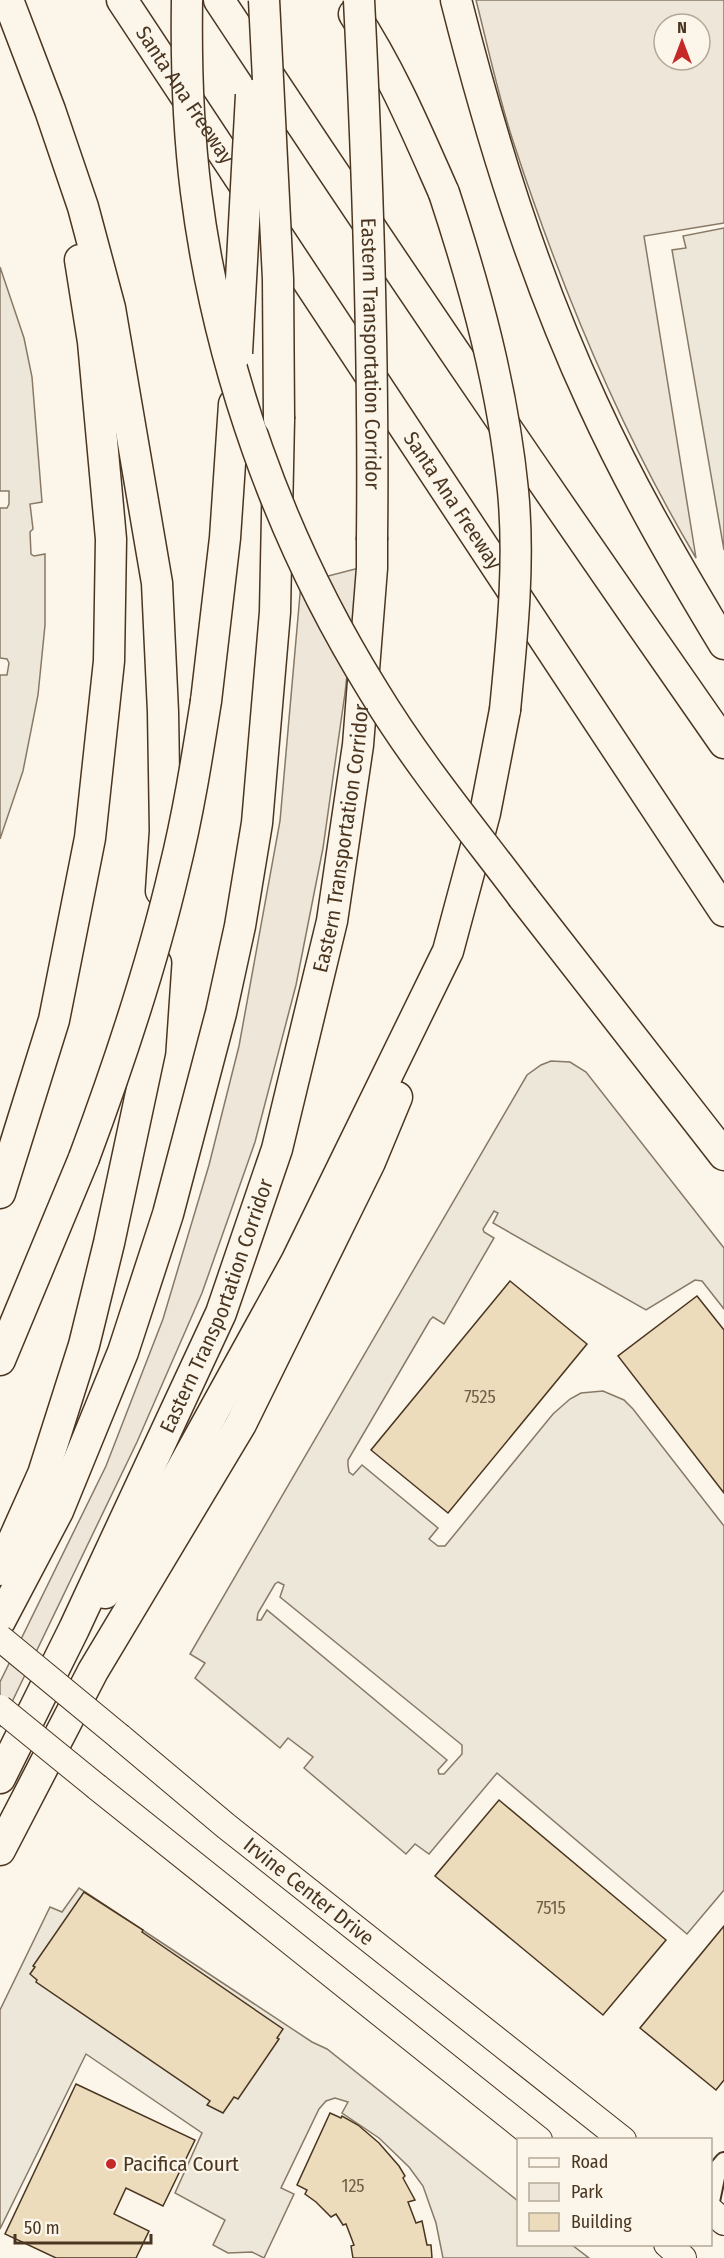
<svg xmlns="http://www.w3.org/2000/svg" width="724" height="2258" font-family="'Fira Sans Condensed',sans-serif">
  <rect width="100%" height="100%" fill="#fbf6e9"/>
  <g fill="#ede6d9" stroke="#887966" stroke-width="1.5" fill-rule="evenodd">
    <path d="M476,0h248v223l-80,13 52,322c-77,-130 -136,-273 -183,-417 -15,-46 -25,-94 -37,-141zM664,24h36v36h-36z"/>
    <path d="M359,568l-14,125 -22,155 -27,137 -41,157 -53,151 -65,149 -137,285v-45l106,-216 57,-147 46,-154 30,-119 41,-225 21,-238z"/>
  </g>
  <g fill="#ede7d9" stroke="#887966" stroke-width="1.5" fill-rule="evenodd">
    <path d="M724,228v322l-52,-300 14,-2 -3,-12z"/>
    <path d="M0,267l24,71 8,39 10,125 -12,2 3,25 -3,3 1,22 3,2 11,-2v71l-7,70 -15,76 -23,68v-164h7l2,-12 -2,-4 -7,-1v-150h7l2,-4v-13h-9z"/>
    <path d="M551,1061l19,1 16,10 138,176v61l-22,-28 -7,-1 -49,30 -153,-87 5,-10 -4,-2 -11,18 1,3 10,6 -50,86 -11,-7 -3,3 -82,140v5l1,7 4,3 9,-10 76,63 -9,11 9,7h7l108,-132 17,-15 11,-6 22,-2 21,9 9,9 91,117v364l-37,44 -190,-161 -68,81 -14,-10 -9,10 -102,-86 9,-11 -25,-19 -8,10 -85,-70 10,-15 -15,-9 337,-579 14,-10zM278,1582l6,3 -4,12 182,148v9l-18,20h-5l-1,-4 9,-10 -180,-150 -6,10h-4l1,-7 17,-29z"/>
    <path d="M79,1888l233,154 15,7 191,152v43l54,1 17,13h-146l-7,-35 -13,-37 -14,-19 -30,-29 -37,-25 6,-11 -13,-4 -9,3 -7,8 -38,79 13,6 -30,64 -12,-6 -24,1 -15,-8 12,-25 -50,-27 27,-60 -116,-79 -86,175v-219l50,-103 12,5z"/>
  </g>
  <g fill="#ecdcbc" stroke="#4a3520" stroke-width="1.5">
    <path d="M510,1281l77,63 -139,169 -77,-63z"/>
    <path d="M697,1296l27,34v163l-106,-137z"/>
    <path d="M499,1800l167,140 -63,75 -168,-139z"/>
    <path d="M84,1892l59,38 -1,2 141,97 -6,9 2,1 -41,60 -4,-2 -11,16 -16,-8 3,-4 -174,-119 1,-2 -7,-6 5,-7 -2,-1z"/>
    <path d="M724,1926v154l-8,10 -76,-62z"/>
    <path d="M76,2084l119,56 -32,66 -37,-18 -12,26 35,17 -13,27h-80l-51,-24z"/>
    <path d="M330,2113l11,5 1,-2 16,9 21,18 20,23 6,10 -2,2 12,22 -7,2 8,21 6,-2 5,24h4l1,13h-79l-2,-12 3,-1 -8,-21 -3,1 -7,-11 -5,3 -15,-15 -11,-8 2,-4 -10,-5z"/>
  </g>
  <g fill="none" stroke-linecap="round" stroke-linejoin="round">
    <g stroke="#4a3520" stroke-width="20">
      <path id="minor" d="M710,2206l8,-38 6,-7"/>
    </g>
    <g stroke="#4a3520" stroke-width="28">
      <g id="primary">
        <path id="s1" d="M120,1737l106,89 397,314"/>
        <path d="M97,1787l442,353"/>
        <path d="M710,2210l14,12"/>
        <path d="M667,2244l16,14"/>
      </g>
    </g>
    <g stroke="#4a3520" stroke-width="33">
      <g id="motorway">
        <path d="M8,0l42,110 33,97 27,101 47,275 6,129 2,119 -4,60"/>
        <path id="s2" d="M122,0l602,911"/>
        <path d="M219,0c165,250 333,497 505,743"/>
        <path d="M456,0c35,138 77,275 137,404 38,83 84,162 131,240"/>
        <path d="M354,14c37,56 63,118 90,179"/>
        <path d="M206,701l19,-163 9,-134"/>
        <path d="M523,897l201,258"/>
        <path d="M0,1193l54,-173 36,-182 19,-177 2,-122 -18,-197 -13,-82"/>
        <path d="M0,1360l84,-202"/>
        <path d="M0,1570l43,-96 41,-129 25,-102 41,-192 6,-88"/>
        <path d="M105,1593l17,-20 46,-79 128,-232 152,-311 37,-138 20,-103"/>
        <path d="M0,1621l58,-110 65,-159 45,-138 53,-201 19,-87 17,-103 18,-211 4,-193"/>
        <path id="s3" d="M0,1778l74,-149 147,-316 56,-164 55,-228 26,-176 14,-177v-28"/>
        <path d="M0,1850l93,-179 148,-247 129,-262 27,-65"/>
      </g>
    </g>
    <use href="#minor" stroke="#fbf6e9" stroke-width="16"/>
    <use href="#primary" stroke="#fbf6e9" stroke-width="26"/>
    <use href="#motorway" stroke="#fbf6e9" stroke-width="30"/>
    <g stroke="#4a3520" stroke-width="28" stroke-linecap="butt">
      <g id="primary-bridge">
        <path d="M0,1638l120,99"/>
        <path d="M0,1708l97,79"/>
      </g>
    </g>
    <g stroke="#4a3520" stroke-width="33" stroke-linecap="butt">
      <g id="motorway-bridge">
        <path d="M187,0c-1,64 1,128 9,192 22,175 84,348 177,498 44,73 99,139 150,207"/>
        <path d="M264,0l14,279 1,140"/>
        <path id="s4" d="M359,0c9,180 15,359 13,540"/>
        <path d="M444,193c32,97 59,196 69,298 7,72 -1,147 -8,219"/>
        <path d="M237,353l14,-258"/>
        <path d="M84,1158c35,-94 67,-189 90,-287 14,-56 23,-113 32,-170"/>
      </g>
    </g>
    <use href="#primary-bridge" stroke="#fbf6e9" stroke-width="26"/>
    <use href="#motorway-bridge" stroke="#fbf6e9" stroke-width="30"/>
  </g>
  <circle fill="#c62828" stroke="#fbf6e9" stroke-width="2" cx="111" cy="2164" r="6"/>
  <g text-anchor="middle" stroke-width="4.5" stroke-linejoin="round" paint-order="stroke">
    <g font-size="18" fill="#725f47">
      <text x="480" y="1403">7525</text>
      <text x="551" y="1914">7515</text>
      <text x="353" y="2192">125</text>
    </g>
    <g font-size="21" fill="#4a3520" stroke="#fbf6e9">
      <text dy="7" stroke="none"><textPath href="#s2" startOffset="114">Santa Ana Freeway</textPath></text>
      <text dy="7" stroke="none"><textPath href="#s4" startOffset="354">Eastern Transportation Corridor</textPath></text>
      <text dy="7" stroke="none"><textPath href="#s2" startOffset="600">Santa Ana Freeway</textPath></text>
      <text dy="7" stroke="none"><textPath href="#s3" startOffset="1006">Eastern Transportation Corridor</textPath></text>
      <text dy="7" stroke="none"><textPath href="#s3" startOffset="520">Eastern Transportation Corridor</textPath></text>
      <text dy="7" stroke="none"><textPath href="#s1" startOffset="244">Irvine Center Drive</textPath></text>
    </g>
    <g font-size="21" fill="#4a3520" stroke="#fbf6e9" text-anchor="start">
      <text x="123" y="2171">Pacifica Court</text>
    </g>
  </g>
  <rect x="517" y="2138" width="195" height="108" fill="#fbf6e9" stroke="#b4a999" stroke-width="1.5"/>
  <rect x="529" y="2158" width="30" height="9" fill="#fbf6e9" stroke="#b4a999" stroke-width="1.5"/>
  <text x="571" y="2168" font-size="18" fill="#4a3520">Road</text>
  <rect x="529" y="2183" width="30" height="18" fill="#ede6d9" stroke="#b4a999" stroke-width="1.5"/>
  <text x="571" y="2198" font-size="18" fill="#4a3520">Park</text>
  <rect x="529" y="2213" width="30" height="18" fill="#ecdcbc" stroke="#b4a999" stroke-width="1.5"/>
  <text x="571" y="2228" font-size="18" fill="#4a3520">Building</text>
  <g transform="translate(682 42)"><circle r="28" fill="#fbf6e9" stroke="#b4a999" stroke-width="1.5"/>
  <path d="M0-4.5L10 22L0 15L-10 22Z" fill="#c62828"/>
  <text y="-9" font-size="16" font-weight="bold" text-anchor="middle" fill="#4a3520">N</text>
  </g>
  <path d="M15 2234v9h136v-9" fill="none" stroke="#4a3520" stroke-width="3"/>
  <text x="24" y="2234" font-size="18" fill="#4a3520" stroke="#fbf6e9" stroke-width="4.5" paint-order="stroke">50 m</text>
</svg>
